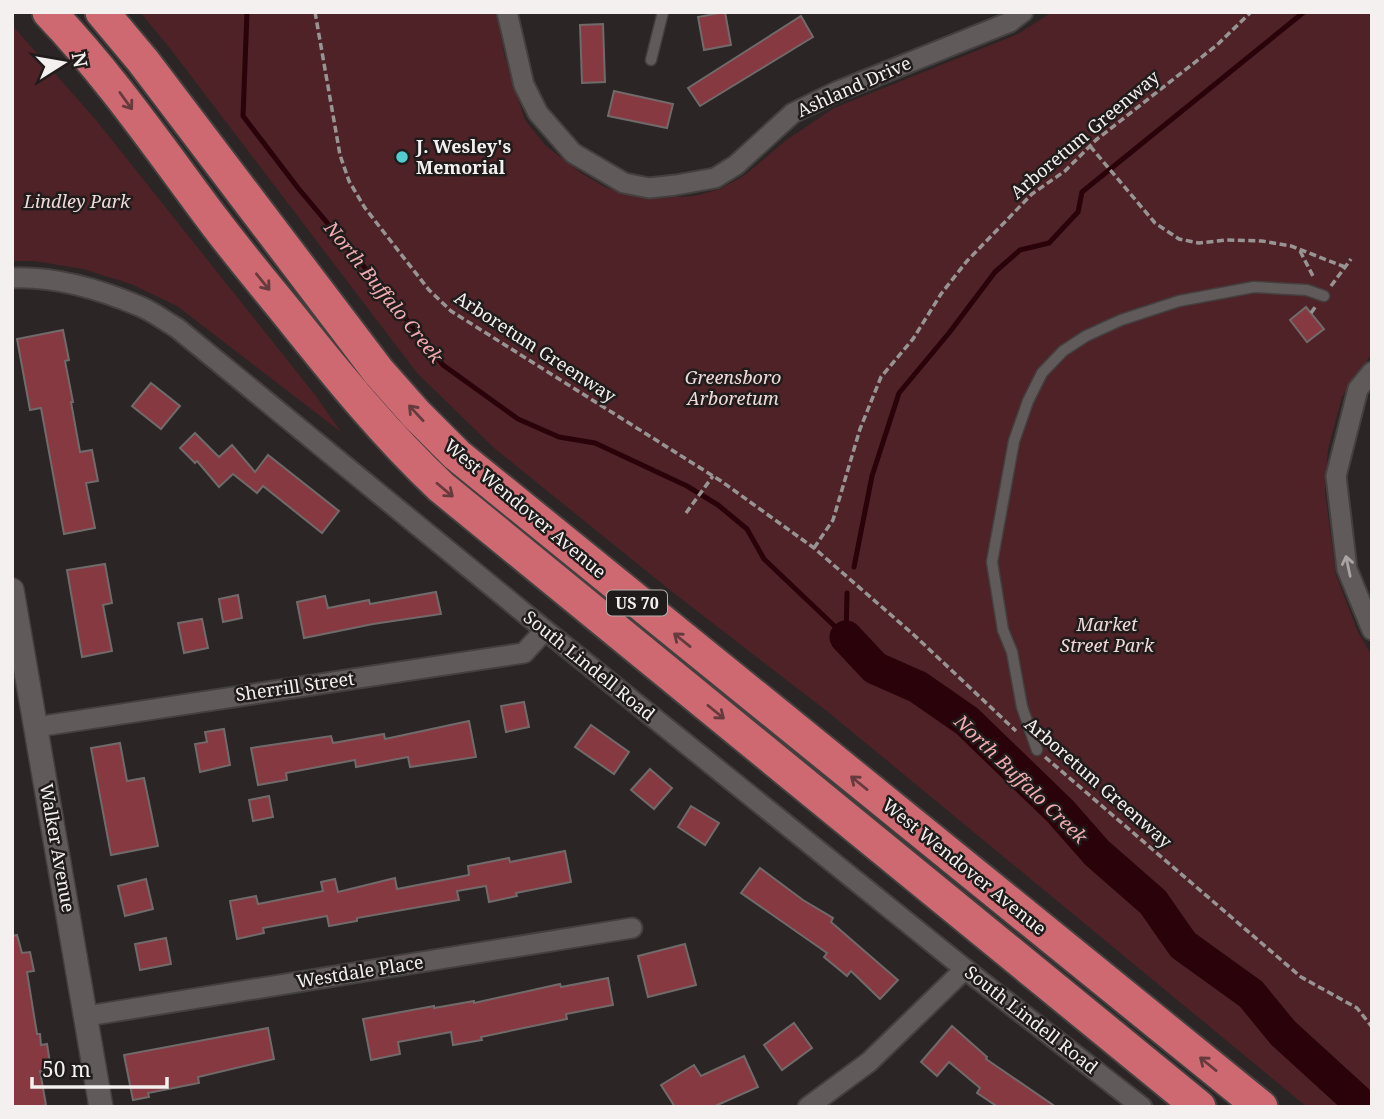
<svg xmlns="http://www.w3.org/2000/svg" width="1384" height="1119" font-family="'Noto Serif',serif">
  <rect width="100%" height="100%" fill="#2b2525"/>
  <g fill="#4e2226">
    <path d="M140,12h356l9,46 20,62 20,25 36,28 24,14 20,7 33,4 36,-2 26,-7 25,-14 40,-34 49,-33 184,-74 34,-22h320v341l-30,44 -14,52 -3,42 11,84 22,57 14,24v451h-65l-479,-395 -157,-121 -177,-143 -77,-75 -245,-322z"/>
    <path d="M12,25l84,95 220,276 25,36 -164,-126 -46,-22 -48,-15 -49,-8h-22z"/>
  </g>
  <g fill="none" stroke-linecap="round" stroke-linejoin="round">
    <g stroke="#290309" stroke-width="5">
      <path d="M247,12l-4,104 55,72 73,87 72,90 75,54 41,18 36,6 92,43 31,19 29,24 17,30 82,78"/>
      <path d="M854,567l18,-91 27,-83 50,-60 46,-61 25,-22 29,-7 29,-31 4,-20 222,-180"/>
      <path d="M846,637l1,-44"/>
    </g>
    <path stroke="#290309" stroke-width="33" d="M846,637l29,31 43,19 49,34 93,90 37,42 56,49 30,43 68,49 32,39 81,74"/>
  </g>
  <g fill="#873941" stroke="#716a6a" stroke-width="2">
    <path d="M725,12l6,33 -27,5 -6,-33z"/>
    <path d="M801,16l12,21 -113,69 -12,-18z"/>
    <path d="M603,24l2,58 -23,1 -2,-58z"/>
    <path d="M614,91l59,13 -6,24 -59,-12z"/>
    <path d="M1306,307l18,22 -17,13 -17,-22z"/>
    <path d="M63,330l6,30 -4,1 8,41h-2l9,50 12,-2 6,31 -12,2 9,45 -31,6 -23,-126 -11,2 -13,-71z"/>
    <path d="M151,383l29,23 -19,23 -29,-23z"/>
    <path d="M195,433l24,24 13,-12 23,27 13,-17 71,56 -17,22 -59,-47 -6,7 -24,-19 -14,13 -22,-26 -2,2 -15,-15z"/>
    <path d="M105,564l7,39 -9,2 9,46 -30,6 -15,-87z"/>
    <path d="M436,592l5,22 -68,10 -69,14 -7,-36 28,-6 3,12 41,-8 1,4z"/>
    <path d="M238,595l4,23 -19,4 -4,-23z"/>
    <path d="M202,619l6,29 -24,5 -6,-30z"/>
    <path d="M524,702l5,25 -23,5 -5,-26z"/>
    <path d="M469,721l7,36 -66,10 -2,-10 -52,10 -1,-7 -69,13 1,7 -29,5 -7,-37 80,-12 2,7 51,-9 1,5z"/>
    <path d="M591,725l38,27 -15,22 -39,-27z"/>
    <path d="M224,729l6,36 -30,7 -5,-28 12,-2 -2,-10z"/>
    <path d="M120,743l7,38 17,-3 14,68 -47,9 -20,-107z"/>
    <path d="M650,769l22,19 -18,21 -23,-19z"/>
    <path d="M269,796l4,21 -20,4 -4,-21z"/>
    <path d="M691,806l28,17 -14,22 -27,-18z"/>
    <path d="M565,851l6,31 -55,11 1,3 -28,6 -3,-16 -29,5 2,9 -102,18v3l-28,5 -2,-10 -64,12 1,5 -27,6 -7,-38 26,-5 2,8 65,-13 -2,-9 14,-3 3,13 57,-14 2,11 72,-14 -1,-9 41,-8 1,4z"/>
    <path d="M760,868l43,32 30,18 -2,4 67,58 -18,19 -29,-28 -4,5 -23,-19 3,-4 -86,-60z"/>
    <path d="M146,879l7,30 -28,7 -7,-30z"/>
    <path d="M17,935l5,18 8,-1 4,19 -7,1 10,62h3l1,11 6,-1 4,25 -11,2 6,34 -8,2h-26v-171z"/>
    <path d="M166,938l5,26 -31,6 -5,-26z"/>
    <path d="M685,944l11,41 -48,12 -10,-41z"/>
    <path d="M608,978l5,27 -47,9 1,5 -86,18 1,3 -29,5 -2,-13 -53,10 2,12 -29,6 -8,-41 71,-13v2l40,-7v2l86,-19 1,3z"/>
    <path d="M794,1023l18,25 -30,22 -18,-25z"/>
    <path d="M952,1026l35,31 -1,2 70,48h-58l-21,-14 3,-5 -31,-26 -12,14 -16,-14z"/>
    <path d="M268,1028l6,31 -76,18 1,6 -51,10 1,4 -16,3 -9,-45z"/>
    <path d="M744,1056l14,31 -45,20h-38l-14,-22 33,-20 7,11z"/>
  </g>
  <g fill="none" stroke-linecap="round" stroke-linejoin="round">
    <g stroke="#444040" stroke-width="13">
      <g id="service">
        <path d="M651,60l12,-48"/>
        <path d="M1037,750l-15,-43 -10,-55 -9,-22 -11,-68 22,-121 14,-40 14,-28 21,-22 23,-15 35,-16 58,-19 75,-14 53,3 17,6"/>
      </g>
    </g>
    <g stroke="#444040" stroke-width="23">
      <g id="minor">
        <path d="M507,12l17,73 14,28 35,40 51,30 25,5 27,-3 39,-7 21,-13 57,-52 43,-21 174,-70 13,-10"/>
        <path d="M12,278c42,-2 89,12 127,28 13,5 26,15 38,22l368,302 420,339 177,138"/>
        <path d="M1372,372l-14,17 -22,87 11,93 25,61"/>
        <path d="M36,727l488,-74 21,-23"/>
        <path d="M87,1016l545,-88"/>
        <path d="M808,1107l61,-45 96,-93"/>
      </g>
    </g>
    <g stroke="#444040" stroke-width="26">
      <path id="tertiary" d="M12,590l89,517"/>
    </g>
    <g stroke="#444040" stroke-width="37">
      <g id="motorway">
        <path d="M49,12c62,65 111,137 165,209 24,32 50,63 76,95 48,60 95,118 151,171l758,620"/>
        <path d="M102,12l41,49 235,310 38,43 41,41 804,652"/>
      </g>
    </g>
    <g stroke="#999494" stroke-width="3.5" stroke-dasharray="7 3.5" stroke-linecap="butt">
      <path d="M315,12l25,143 9,26 16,27 64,82 22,21 270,170 93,67 100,87 102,96"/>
      <path d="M1090,146l65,77 24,16 20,4 28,-3 35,1 29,5 54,21"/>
      <path d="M1300,251l14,27"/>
      <path d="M1331,286l20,-27"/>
      <path d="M1311,313l5,-7"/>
      <path d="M686,513l27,-37"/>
      <path d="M814,548l19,-28 27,-91 21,-52 32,-38 28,-45 26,-33 65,-67 33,-23 31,-31 121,-95 34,-33"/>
      <path d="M1045,757l256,220 56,31 15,19"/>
    </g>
    <use href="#service" stroke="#615a5a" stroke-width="10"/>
    <use href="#minor" stroke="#615a5a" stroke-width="19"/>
    <use href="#tertiary" stroke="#615a5a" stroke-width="23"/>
    <use href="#motorway" stroke="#ce6971" stroke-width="33"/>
  </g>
  <defs><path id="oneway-shaft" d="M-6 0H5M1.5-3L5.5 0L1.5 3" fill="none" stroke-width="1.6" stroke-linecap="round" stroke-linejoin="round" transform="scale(1.75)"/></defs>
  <g stroke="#663b3e">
    <use href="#oneway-shaft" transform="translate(126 101) rotate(54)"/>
    <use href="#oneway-shaft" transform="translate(263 282) rotate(51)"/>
    <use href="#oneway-shaft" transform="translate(416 413) rotate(-133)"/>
    <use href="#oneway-shaft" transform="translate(445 490) rotate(40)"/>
    <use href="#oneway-shaft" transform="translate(682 640) rotate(-141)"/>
    <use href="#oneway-shaft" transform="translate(716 712) rotate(39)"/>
    <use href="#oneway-shaft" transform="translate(859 783) rotate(-141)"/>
    <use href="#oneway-shaft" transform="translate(1208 1064) rotate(-141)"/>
  </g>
  <use stroke="#aaa5a5" href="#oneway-shaft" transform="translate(1348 566) rotate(-102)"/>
  <circle fill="#52cdce" stroke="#211c1c" stroke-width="2.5" cx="402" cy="157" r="7"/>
  <g text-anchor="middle" stroke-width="5" stroke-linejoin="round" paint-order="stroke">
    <rect fill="#211c1c" stroke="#b5b0b0" stroke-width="2" x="607" y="590.5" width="60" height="25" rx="5"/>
    <g font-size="16" font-weight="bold" fill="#f4f0f0">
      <text x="637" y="609">US 70</text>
    </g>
    <g font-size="18" fill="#f4f0f0" stroke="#211c1c">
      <text transform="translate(854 87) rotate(-24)" y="6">Ashland Drive</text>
      <text transform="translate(1085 135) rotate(-40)" y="6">Arboretum Greenway</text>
      <text transform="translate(535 347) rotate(33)" y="6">Arboretum Greenway</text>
      <text transform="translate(525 509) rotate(40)" y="6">West Wendover Avenue</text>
      <text transform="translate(589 666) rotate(39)" y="6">South Lindell Road</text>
      <text transform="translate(295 687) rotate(-8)" y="6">Sherrill Street</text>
      <text transform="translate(1098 783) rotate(41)" y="6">Arboretum Greenway</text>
      <text transform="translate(57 848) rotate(80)" y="6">Walker Avenue</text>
      <text transform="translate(964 867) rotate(39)" y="6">West Wendover Avenue</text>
      <text transform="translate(360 972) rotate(-9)" y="6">Westdale Place</text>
      <text transform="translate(1031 1020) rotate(38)" y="6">South Lindell Road</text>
    </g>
    <g font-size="18" font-weight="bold" fill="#f4f0f0" stroke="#211c1c" text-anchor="start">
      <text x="416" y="153">J. Wesley's<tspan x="416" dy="21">Memorial</tspan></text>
    </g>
    <g font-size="18" font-style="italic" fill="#f1d9d9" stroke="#211c1c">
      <text x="77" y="208">Lindley Park</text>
      <text x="733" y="384">Greensboro<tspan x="733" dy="21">Arboretum</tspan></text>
      <text x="1107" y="631">Market<tspan x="1107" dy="21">Street Park</tspan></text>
    </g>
    <g font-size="19" font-style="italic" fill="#f2acb0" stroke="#211c1c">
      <text transform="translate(384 292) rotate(51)" y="7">North Buffalo Creek</text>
      <text transform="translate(1021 779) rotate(44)" y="7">North Buffalo Creek</text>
    </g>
  </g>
  <rect width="1384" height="1119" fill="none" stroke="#f4f0f0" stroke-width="28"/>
  <g transform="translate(63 63) rotate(79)" stroke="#211c1c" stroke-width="5" paint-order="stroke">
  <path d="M0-5L12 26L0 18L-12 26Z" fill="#f4f0f0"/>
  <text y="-10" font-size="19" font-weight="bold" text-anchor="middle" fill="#f4f0f0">N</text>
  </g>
  <path d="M32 1077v10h135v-10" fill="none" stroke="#f4f0f0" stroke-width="3.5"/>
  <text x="42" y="1077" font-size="21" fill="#f4f0f0" stroke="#211c1c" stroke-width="5" paint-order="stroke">50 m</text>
</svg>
